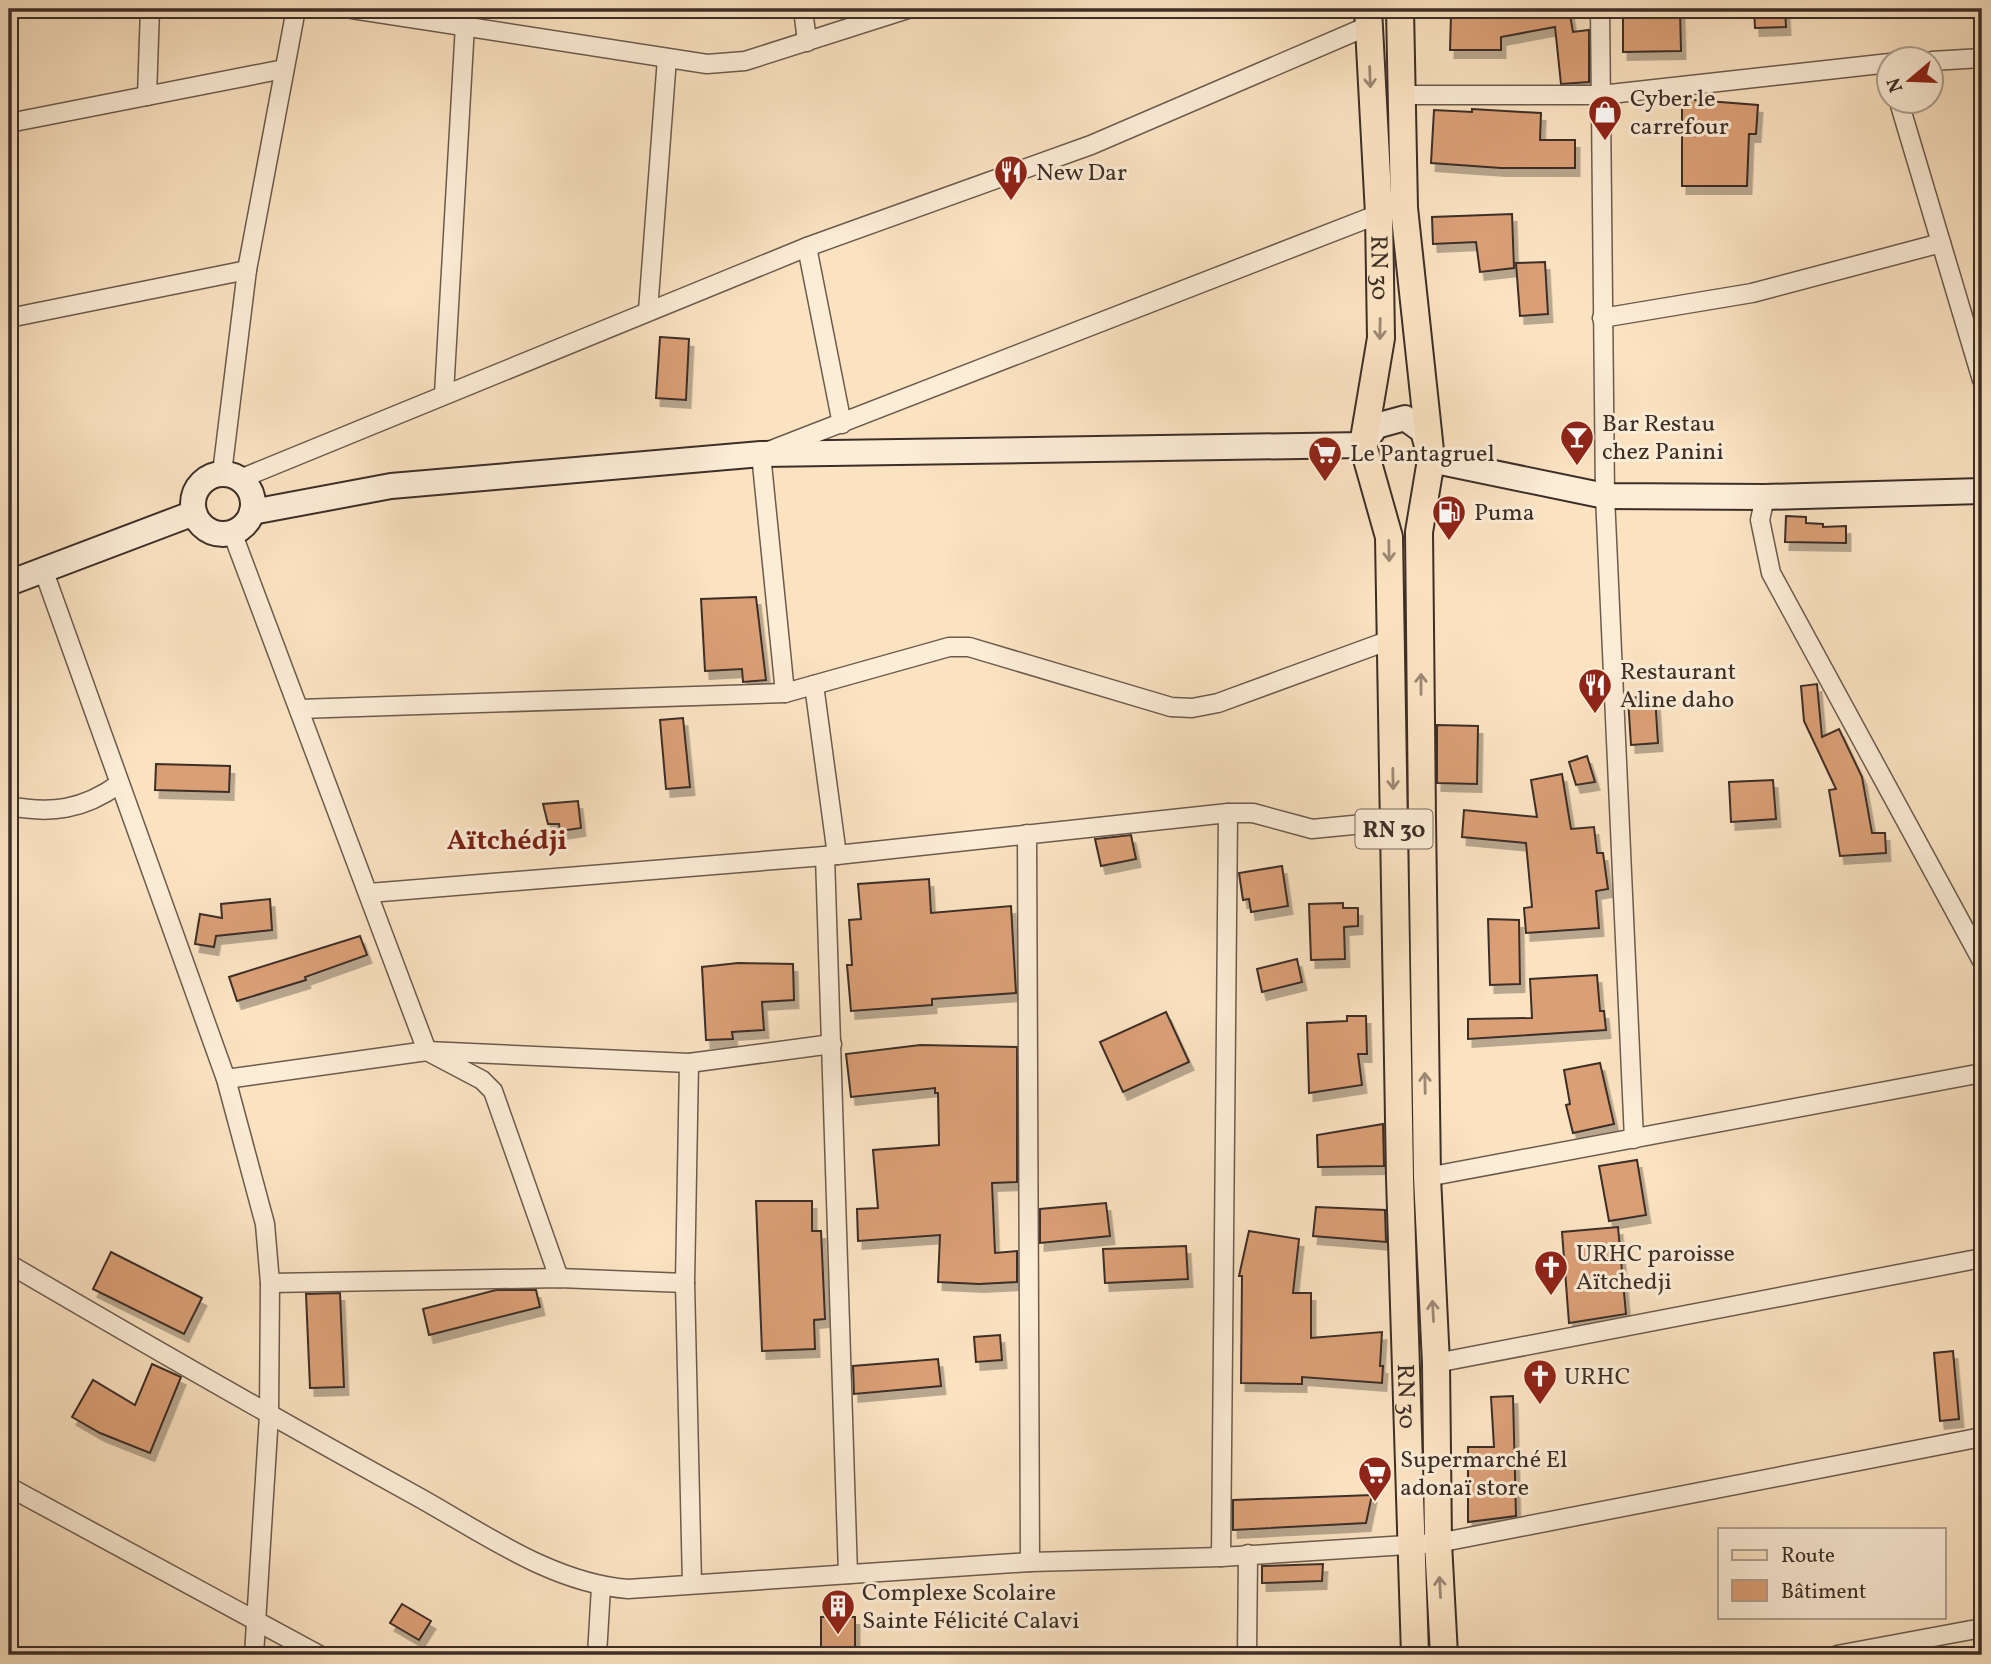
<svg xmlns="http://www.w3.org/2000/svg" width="1991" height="1664" font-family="Vollkorn,serif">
  <defs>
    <filter id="shadow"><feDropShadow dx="4.5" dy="8" stdDeviation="0" flood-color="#0004"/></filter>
  </defs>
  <rect width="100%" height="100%" fill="#fbe3c2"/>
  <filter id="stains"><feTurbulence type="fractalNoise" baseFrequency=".00286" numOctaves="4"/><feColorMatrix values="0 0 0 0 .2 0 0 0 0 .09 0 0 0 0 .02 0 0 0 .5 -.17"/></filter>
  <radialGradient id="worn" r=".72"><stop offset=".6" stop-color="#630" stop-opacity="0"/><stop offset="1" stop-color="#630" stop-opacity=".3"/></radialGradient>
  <g fill="#db9f76" stroke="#3c2e28" stroke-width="2" filter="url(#shadow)">
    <path d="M1510,9h59l4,23 16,-2v52l-28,2 -6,-57 -54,10v13h-51l1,-35h60z"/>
    <path d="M1623,9h57l1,42 -58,1z"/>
    <path d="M1754,9h31l1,18 -31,1z"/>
    <path d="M1682,99l76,6 -2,29h-7l-2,52h-65z"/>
    <path d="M1472,109l69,4 -1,27h35v28h-74l-70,-5 3,-53 38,2z"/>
    <path d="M1512,214l2,54 -34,4 -4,-30 -43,2 -1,-27z"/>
    <path d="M1545,262l3,52 -28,2 -4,-53z"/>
    <path d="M660,337l29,2 -3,61 -30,-2z"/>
    <path d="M1786,516l20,1v6l17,1v3l23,-1v17l-61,-1z"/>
    <path d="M756,597l10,83 -23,2 -1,-13 -37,2 -4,-72z"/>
    <path d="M1817,684l5,53 17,-8 23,48 10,56h13l1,20 -46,3 -11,-66 7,-1 -32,-68 -3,-35z"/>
    <path d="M1655,696l3,47 -27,2 -3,-47z"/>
    <path d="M683,718l7,69 -24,2 -6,-69z"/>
    <path d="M1437,725l41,1 -1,58 -40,-1z"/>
    <path d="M1587,756l8,26 -19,3 -7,-23z"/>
    <path d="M156,764l74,2 -1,26 -74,-2z"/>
    <path d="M1562,774l9,55 23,-2 3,26h6l5,36 -12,2 3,37 -73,5 -2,-25 8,-1 -6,-64 -64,-6 2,-27 73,7 -6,-37z"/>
    <path d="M1773,780l3,39 -45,3 -2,-40z"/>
    <path d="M578,801l3,27 -21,3 -1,-7h-11l-5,-20z"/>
    <path d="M1131,835l5,24 -35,7 -6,-27z"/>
    <path d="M1282,866l6,40 -37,6 -2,-13 -6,1 -4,-27z"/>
    <path d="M929,879l2,34 80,-7 5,87 -84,6v6l-81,6 -4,-46h5l-3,-45 12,-1 -3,-35z"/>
    <path d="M270,899l2,31 -56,6 -2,11 -19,-3 5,-30 22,4 -1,-14z"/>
    <path d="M1343,903v5h15v18l-14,1 1,32 -34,1 -2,-56z"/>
    <path d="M1488,919l31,1 1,64 -30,1z"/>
    <path d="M360,936l7,19 -62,22 1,3 -69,21 -8,-24z"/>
    <path d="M1297,959l5,23 -40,10 -5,-23z"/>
    <path d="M738,963l55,1 1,36 -32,2 2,28 -32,2 1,7 -27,1 -4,-73z"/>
    <path d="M1597,975l3,36h4l2,19 -138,9v-20l64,-1 -2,-39z"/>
    <path d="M1166,1012l23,50 -66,30 -23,-50z"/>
    <path d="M1347,1016h19l1,38h-9l4,31 -53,8 -2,-70 40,-2z"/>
    <path d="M920,1045l97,2v135l-25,1 3,70 22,-2v31l-38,2 -41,-2 2,-47 -82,6 -1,-32 21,-1 -5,-58 66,-5 -1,-52h-3v-5l-84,9 -5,-43z"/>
    <path d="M1600,1063l14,61 -41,9 -7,-28 4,-1 -6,-34z"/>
    <path d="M1383,1124l1,42 -66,1 -1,-32z"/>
    <path d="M1637,1160l9,55 -37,6 -10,-55z"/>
    <path d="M756,1201h56v30h9l4,88 -11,1 1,29 -53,2z"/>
    <path d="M1106,1203l4,33 -70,7v-34z"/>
    <path d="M1316,1207l69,3 1,32 -73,-6z"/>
    <path d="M1618,1227l8,87 -57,9 -7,-91z"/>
    <path d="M1249,1231l50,8 -6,54h18v45l71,-6 -2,34h3l-1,17 -80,-6v7l-61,-1 1,-107h-3z"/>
    <path d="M1186,1246l2,33 -83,4 -2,-34z"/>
    <path d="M111,1252l91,46 -18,36 -91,-45z"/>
    <path d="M496,1290h40l4,17 -111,28 -6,-26z"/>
    <path d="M340,1293l4,94 -34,1 -4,-94z"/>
    <path d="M1000,1335l2,25 -26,2 -2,-25z"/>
    <path d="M1953,1351l6,68 -19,2 -6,-68z"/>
    <path d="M938,1359l3,27 -87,8 -1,-28z"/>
    <path d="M152,1364l29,13 -31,76 -50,-20 -28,-16 21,-37 42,25z"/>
    <path d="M1513,1396l3,120 -48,6v-75h26l-3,-50z"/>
    <path d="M1372,1495l-6,28 -133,7v-30z"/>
    <path d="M1323,1564l-1,17 -60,2v-17z"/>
    <path d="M402,1604l29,17 -12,19 -29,-17z"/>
    <rect x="821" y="1617" width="34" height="38"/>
  </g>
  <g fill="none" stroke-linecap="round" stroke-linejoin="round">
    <g stroke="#6c5b4e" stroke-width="21">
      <g id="street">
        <path d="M352,9l355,55 38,-3 163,-52"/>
        <path d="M803,9l4,33"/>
        <path d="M1600,9l5,487 29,643"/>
        <path d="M1932,61l50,-3"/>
        <path d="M1401,95h200l289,-32"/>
        <path d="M147,96l3,-87"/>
        <path d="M1899,102l83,278"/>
        <path d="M9,123l275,-54"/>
        <path d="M807,247l35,177"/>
        <path d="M648,311l19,-253"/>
        <path d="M9,318l238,-48"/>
        <path d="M1602,318l150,-25 189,-50"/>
        <path d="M444,394l21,-369"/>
        <path d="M222,473l25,-203 49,-261"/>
        <path d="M240,479l567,-232 284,-102 277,-119"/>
        <path d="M1765,497l-5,23 11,53 211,388"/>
        <path d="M232,532l195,519 55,29 11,11 66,187"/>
        <path d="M43,569l183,510 39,145 5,59 -1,132 -15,240"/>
        <path d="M814,685l23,170"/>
        <path d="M785,693l-24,-239 618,-240"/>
        <path d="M299,709l486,-16 164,-46h20l202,60 21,1 26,-5 172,-63"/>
        <path d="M9,806c42,8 74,4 110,-22"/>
        <path d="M1027,834l3,728"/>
        <path d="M825,856l23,718"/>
        <path d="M369,893l468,-38 391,-42h25l59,16 82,-8"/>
        <path d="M689,1063l-4,220 7,301"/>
        <path d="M226,1079l201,-28 262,12 143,-19"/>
        <path d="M1427,1177l555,-104"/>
        <path d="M9,1264c133,78 267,155 402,229 68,37 139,90 217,96l402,-27 191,-5 217,-14 544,-106"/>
        <path d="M270,1283l289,-5 126,5"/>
        <path d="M1436,1363l546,-105"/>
        <path d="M9,1487l310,168"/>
        <path d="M1221,1557l7,-744"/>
        <path d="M597,1655l4,-68"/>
        <path d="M1247,1655l1,-101"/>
        <path d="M1837,1655l145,-27"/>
      </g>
    </g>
    <g stroke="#3c2e28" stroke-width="28">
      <g id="secondary">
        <circle cx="223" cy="504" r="30"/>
        <path d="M252,512l139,-26 370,-32 602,-9 13,-19 29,-8 18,13 8,29 174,36 160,1 217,-6"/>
        <path d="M9,583l185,-70"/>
      </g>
    </g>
    <g stroke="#3c2e28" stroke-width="30">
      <g id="primary">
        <path id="s1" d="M1368,9l11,205 2,124 -18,107 26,92 11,641 15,477"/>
        <path d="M1400,9l4,199 27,252 -12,72 3,286 5,359 9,186 2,180 6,112"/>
      </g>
    </g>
    <use href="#street" stroke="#fcedd7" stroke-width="18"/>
    <use href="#secondary" stroke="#fcedd7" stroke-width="24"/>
    <use href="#primary" stroke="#fbe3c2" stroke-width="26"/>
  </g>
  <defs><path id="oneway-shaft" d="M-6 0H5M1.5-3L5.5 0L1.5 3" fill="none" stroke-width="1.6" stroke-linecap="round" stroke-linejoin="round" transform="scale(1.75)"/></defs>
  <g stroke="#9c8875">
    <use href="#oneway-shaft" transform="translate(1370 77) rotate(88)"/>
    <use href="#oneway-shaft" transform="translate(1380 329) rotate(91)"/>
    <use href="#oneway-shaft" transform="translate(1389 551) rotate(89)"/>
    <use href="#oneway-shaft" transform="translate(1421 684) rotate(-90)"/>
    <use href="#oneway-shaft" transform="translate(1393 779) rotate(89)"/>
    <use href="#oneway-shaft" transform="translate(1425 1083) rotate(-91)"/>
    <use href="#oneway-shaft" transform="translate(1433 1311) rotate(-93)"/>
    <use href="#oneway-shaft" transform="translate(1440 1587) rotate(-93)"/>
  </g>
  <defs>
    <g id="shop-pin" transform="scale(1.75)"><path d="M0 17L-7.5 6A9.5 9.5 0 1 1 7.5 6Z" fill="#8f2418" stroke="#fcedd7"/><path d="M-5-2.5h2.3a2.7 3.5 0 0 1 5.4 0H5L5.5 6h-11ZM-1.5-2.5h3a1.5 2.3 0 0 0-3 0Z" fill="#fff"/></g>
    <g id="restaurant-pin" transform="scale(1.75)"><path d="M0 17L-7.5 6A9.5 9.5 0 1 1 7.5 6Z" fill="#8f2418" stroke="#fcedd7"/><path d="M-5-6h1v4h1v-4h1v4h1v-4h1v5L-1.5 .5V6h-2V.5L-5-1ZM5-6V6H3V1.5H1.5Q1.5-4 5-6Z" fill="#fff"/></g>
    <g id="bar-pin" transform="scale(1.75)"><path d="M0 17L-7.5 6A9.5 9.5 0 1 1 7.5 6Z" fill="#8f2418" stroke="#fcedd7"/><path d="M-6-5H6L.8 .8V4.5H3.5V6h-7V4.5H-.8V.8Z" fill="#fff"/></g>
    <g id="supermarket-pin" transform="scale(1.75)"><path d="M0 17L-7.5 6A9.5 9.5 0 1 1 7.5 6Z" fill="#8f2418" stroke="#fcedd7"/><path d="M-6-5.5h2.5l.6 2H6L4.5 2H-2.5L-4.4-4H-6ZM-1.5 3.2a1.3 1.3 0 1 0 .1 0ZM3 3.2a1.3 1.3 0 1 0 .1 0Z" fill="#fff"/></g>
    <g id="fuel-pin" transform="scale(1.75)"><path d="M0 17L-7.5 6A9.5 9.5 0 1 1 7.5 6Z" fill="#8f2418" stroke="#fcedd7"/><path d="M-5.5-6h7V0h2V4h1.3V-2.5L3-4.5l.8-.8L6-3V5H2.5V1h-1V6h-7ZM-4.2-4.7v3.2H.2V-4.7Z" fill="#fff"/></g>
    <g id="church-pin" transform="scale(1.75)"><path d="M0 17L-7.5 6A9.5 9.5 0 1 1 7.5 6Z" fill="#8f2418" stroke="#fcedd7"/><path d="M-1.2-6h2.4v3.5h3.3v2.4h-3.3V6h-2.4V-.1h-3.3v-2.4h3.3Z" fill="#fff"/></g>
    <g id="building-pin" transform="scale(1.75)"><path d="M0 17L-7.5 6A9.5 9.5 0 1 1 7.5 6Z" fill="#8f2418" stroke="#fcedd7"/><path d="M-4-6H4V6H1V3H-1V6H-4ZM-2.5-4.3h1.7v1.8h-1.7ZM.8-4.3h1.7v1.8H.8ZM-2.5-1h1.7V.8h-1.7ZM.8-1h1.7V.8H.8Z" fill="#fff"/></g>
  </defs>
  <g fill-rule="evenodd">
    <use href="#shop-pin" x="1605" y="112"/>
    <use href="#restaurant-pin" x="1011" y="172"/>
    <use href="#bar-pin" x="1577" y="437"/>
    <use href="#supermarket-pin" x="1325" y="453"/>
    <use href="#fuel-pin" x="1449" y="512"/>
    <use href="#restaurant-pin" x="1595" y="685"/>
    <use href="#church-pin" x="1551" y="1267"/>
    <use href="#church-pin" x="1540" y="1376"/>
    <use href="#supermarket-pin" x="1375" y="1473"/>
    <use href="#building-pin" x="838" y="1606"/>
  </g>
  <g text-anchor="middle" stroke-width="6" stroke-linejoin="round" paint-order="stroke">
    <rect fill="#fcedd7" stroke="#76675c" stroke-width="2" x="1355.5" y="809.5" width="77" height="39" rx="5"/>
    <g font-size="23" font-weight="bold" fill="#3c2e28">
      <text x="1394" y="837">RN 30</text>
    </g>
    <g font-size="24" fill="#3c2e28" stroke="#fcedd7" text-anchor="start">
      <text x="1630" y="106">Cyber le<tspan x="1630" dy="28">carrefour</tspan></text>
      <text x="1036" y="180">New Dar</text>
      <text x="1602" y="431">Bar Restau<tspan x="1602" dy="28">chez Panini</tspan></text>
      <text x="1350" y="461">Le Pantagruel</text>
      <text x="1474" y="520">Puma</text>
      <text x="1620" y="679">Restaurant<tspan x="1620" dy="28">Aline daho</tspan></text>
      <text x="1576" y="1261">URHC paroisse<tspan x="1576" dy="28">Aïtchedji</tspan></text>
      <text x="1564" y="1384">URHC</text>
      <text x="1400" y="1467">Supermarché El<tspan x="1400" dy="28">adonaï store</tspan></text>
      <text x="862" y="1600">Complexe Scolaire<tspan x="862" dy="28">Sainte Félicité Calavi</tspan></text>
    </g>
    <g font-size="24" fill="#3c2e28" stroke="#fcedd7">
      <text dy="8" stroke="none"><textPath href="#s1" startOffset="259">RN 30</textPath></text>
      <text dy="8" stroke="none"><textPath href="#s1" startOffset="1393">RN 30</textPath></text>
    </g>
    <g font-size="28" font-weight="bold" fill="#7a1f14" stroke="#fcedd7">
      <text x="507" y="849">Aïtchédji</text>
    </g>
  </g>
  <rect width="1991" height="1664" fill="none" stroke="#fbe3c2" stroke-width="35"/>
  <rect x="10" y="10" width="1970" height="1643" fill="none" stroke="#3c2e28" stroke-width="3.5"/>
  <rect x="18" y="18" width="1956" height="1629" fill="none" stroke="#3c2e28" stroke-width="2"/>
  <rect x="1718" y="1528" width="228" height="91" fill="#fcedd7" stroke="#afa191" stroke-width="2"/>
  <rect x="1732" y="1550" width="35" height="10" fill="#fbe3c2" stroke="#afa191" stroke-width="2"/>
  <text x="1781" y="1562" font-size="21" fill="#3c2e28">Route</text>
  <rect x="1732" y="1580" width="35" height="21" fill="#db9f76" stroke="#afa191" stroke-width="2"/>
  <text x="1781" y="1598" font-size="21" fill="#3c2e28">Bâtiment</text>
  <g transform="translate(1910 80) rotate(251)"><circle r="33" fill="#fcedd7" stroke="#afa191" stroke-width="2"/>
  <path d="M0-5L12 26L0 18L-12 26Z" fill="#8f2418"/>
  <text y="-10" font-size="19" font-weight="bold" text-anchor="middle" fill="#3c2e28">N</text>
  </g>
  <rect width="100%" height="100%" filter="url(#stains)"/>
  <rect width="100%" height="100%" fill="url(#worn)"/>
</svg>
